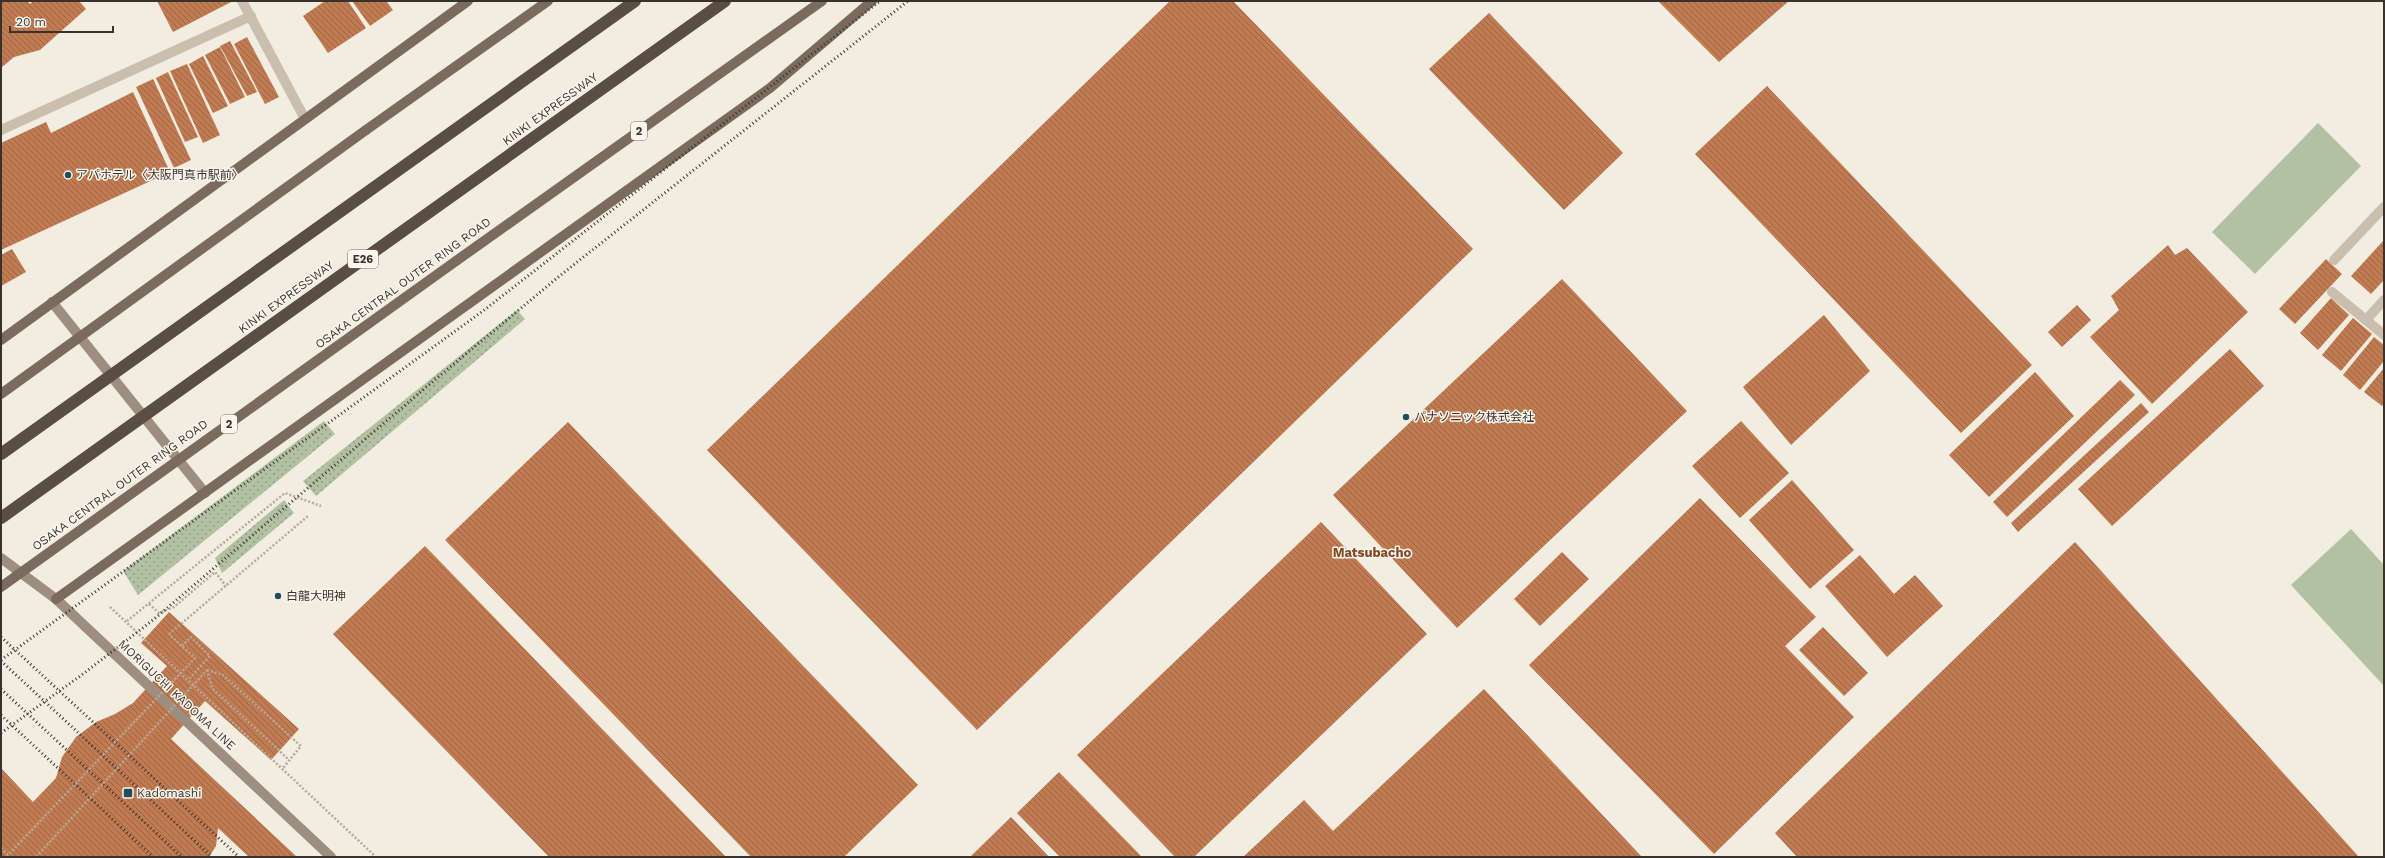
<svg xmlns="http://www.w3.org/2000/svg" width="2385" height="858" font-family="'Work Sans','Noto Sans JP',sans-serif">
  <defs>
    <pattern id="garden-dots" width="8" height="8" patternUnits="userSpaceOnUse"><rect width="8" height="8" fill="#b2c1a2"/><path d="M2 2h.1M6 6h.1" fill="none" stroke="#929d84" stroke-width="1.8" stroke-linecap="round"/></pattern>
    <pattern id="building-back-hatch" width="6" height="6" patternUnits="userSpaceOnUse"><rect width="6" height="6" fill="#c07b52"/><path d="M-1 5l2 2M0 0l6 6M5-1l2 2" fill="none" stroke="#9d6544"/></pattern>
  </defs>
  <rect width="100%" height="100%" fill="#f2ede1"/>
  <g fill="#b2c1a2">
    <path d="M2318,123l43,43 -106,108 -43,-42z"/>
    <path d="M2351,529l33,36v121l-93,-101z"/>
  </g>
  <g fill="url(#garden-dots)">
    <path d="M517,310l8,9 -209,177 -13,-15z"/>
    <path d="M324,421l11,13 -197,161 -15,-24z"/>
    <path d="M284,500l10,13 -72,60 -7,-15z"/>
  </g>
  <g fill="url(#building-back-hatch)">
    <path d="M1,1h26l3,3 3,-3h46l7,8 -46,41 -26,7 -13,11z"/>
    <path d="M157,1h76l-60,31z"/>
    <path d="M325,1h23l18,27 -38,25 -25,-37z"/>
    <path d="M352,1h34l7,9 -23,16z"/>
    <path d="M1170,1h63l240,248 -496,481 -270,-280z"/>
    <path d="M1658,1h131l-70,61z"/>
    <path d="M1489,13l134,140 -59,57 -135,-141z"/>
    <path d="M247,37l32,60 -14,7 -31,-60z"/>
    <path d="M230,41l27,51 -10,4 -27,-50z"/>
    <path d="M220,47l25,50 -15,7 -25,-49z"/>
    <path d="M203,56l25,50 -15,7 -24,-49z"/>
    <path d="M187,64l33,71 -17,8 -33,-72z"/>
    <path d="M168,72l30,65 -13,5 -29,-64z"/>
    <path d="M153,79l38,81 -17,8 -38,-81z"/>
    <path d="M1767,86l265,279 -71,68 -266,-279z"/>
    <path d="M133,92l37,80 -169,78v-107l45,-21 5,11z"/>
    <path d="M2384,240v40l-13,14 -20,-18z"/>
    <path d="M2168,245l7,10 12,-7 61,64 -96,92 -62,-67 29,-27 -8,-14z"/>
    <path d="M12,249l14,23 -25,14v-31z"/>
    <path d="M2326,259l16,15 -47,50 -16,-15z"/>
    <path d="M1562,279l125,132 -230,217 -124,-133z"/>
    <path d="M2331,298l18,17 -31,35 -18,-17z"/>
    <path d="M2077,305l14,15 -29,27 -14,-15z"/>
    <path d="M1824,315l46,56 -79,74 -48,-58z"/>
    <path d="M2353,318l19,16 -31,37 -19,-16z"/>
    <path d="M2374,337l10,8v16l-24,29 -17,-15z"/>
    <path d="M2230,349l34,37 -152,140 -34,-37z"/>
    <path d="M2384,368v36l-2,2 -18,-14z"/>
    <path d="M2035,372l39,44 -85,81 -40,-42z"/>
    <path d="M2120,380l15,15 -128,122 -14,-15z"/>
    <path d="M2141,403l8,9 -131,120 -7,-9z"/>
    <path d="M1741,421l48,52 -49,45 -48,-52z"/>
    <path d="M568,422l350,363 -74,72h-93l-306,-317z"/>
    <path d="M1792,480l62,70 -44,39 -61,-69z"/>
    <path d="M1700,498l116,119 -31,29 69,71 -140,137 -185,-189z"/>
    <path d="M1321,522l106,112 -233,223h-19l-98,-102z"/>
    <path d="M2075,542l284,315h-562l-22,-24z"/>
    <path d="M425,546l301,311h-177l-216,-223z"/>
    <path d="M1562,552l27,27 -49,47 -26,-27z"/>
    <path d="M1860,555l34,39 21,-19 28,31 -56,51 -62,-71z"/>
    <path d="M169,612l130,117 -28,31 -66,-59 -34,38 126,118h-48l-31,-29 -2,18 -7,11h-208v-89l32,34 23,-24 6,-21 14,-20 20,-15 19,-8 18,-11 34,-37 -26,-23z"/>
    <path d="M1823,627l45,46 -24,23 -45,-46z"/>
    <path d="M1484,689l158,168h-399l61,-57 29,31z"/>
    <path d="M1059,772l83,85h-82l-43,-44z"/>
    <path d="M1011,817l38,40h-79z"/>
  </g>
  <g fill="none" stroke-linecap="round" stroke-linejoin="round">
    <g stroke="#b6a998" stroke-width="2.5" stroke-dasharray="2 2" stroke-linecap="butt">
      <path d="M149,604l10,9 15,-6 41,-35 11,14"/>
      <path d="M110,607l266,250"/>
      <path d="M127,621l158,-128 36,13"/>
      <path d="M169,634l139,-118"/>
      <path d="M182,646l9,-9 19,19 -21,23"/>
      <path d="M207,670l16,5 78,71 -18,22"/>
      <path d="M207,670l5,18 77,72"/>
    </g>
    <path stroke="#cabead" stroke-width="10" d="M2334,260l50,-53"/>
    <g stroke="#cabead" stroke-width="10">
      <path d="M242,1l63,118"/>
      <path d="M1,130l250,-114"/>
      <path d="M2332,292l52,43"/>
      <path d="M2366,320l18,-20"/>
    </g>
    <g stroke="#9e8e7f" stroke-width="10">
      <path d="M52,302l153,191"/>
      <path d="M1,558l55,41 275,258"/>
    </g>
    <g stroke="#7a6b5e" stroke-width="10">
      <path d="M366,130l182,-129"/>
      <path d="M456,261l366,-260"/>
      <path d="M1,340l467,-339"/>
      <path d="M56,599l714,-511 102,-87"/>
    </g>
    <g stroke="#39322c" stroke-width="3" stroke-dasharray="1 3" stroke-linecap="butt">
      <path d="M1,637l238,220"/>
      <path d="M1,660l482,-349 397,-310"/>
      <path d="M1,661l211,196"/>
      <path d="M1,689l181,168"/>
      <path d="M1,715l152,142"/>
      <path d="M1,733l82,-59 70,-54 284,-242 125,-104 346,-273"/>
    </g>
    <g stroke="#b6a998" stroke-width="2.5" stroke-dasharray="2 2" stroke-linecap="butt">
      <path d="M1,848l7,7 187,-197 -26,-24"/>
      <path d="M36,857l171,-187"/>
    </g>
    <g stroke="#7a6b5e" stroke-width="10">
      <path d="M1,394l365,-264"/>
      <path d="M1,587l455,-326"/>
    </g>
    <g stroke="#5a4d43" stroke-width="12">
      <path d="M1,454l634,-453"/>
      <path d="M1,518l724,-517"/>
    </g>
  </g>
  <g fill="#234e59" stroke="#faf6ee" stroke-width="1.5">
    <circle cx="68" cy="175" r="4"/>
    <circle cx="1406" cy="417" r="4"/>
    <circle cx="278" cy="596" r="4"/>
    <rect x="123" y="788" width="10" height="10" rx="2"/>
  </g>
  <g text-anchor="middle" stroke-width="3" stroke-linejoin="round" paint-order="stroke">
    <g fill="#faf6ee" stroke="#736d66" stroke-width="1">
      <rect x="631" y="122" width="16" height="18" rx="3"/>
      <rect x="348" y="250" width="30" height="18" rx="3"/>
      <rect x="221" y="415" width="16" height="18" rx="3"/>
    </g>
    <g font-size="11" font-weight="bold" fill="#39322c">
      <text x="639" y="135">2</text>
      <text x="363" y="263">E26</text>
      <text x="229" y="428">2</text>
    </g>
    <g font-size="12" fill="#39322c" stroke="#faf6ee">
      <text transform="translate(550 109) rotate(-36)" y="4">KINKI EXPRESSWAY</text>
      <text transform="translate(403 283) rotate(-36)" y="4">OSAKA CENTRAL OUTER RING ROAD</text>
      <text transform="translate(286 297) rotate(-36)" y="4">KINKI EXPRESSWAY</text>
      <text transform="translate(120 485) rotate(-36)" y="4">OSAKA CENTRAL OUTER RING ROAD</text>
      <text transform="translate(177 695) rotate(43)" y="4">MORIGUCHI KADOMA LINE</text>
    </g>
    <g font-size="12" fill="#39322c" stroke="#faf6ee" text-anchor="start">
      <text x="76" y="179">アパホテル〈大阪門真市駅前〉</text>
      <text x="1414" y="421">パナソニック株式会社</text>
      <text x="286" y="600">白龍大明神</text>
      <text x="137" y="797">Kadomashi</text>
    </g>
    <g font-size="13" font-weight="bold" fill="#844a28" stroke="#faf6ee">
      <text x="1372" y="557">Matsubacho</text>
    </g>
  </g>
  <rect width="2385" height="858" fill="none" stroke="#39322c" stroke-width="4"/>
  <path d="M10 26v6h103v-6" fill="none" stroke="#39322c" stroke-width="2"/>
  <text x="16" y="26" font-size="12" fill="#39322c" stroke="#faf6ee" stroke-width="3" paint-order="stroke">20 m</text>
</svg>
